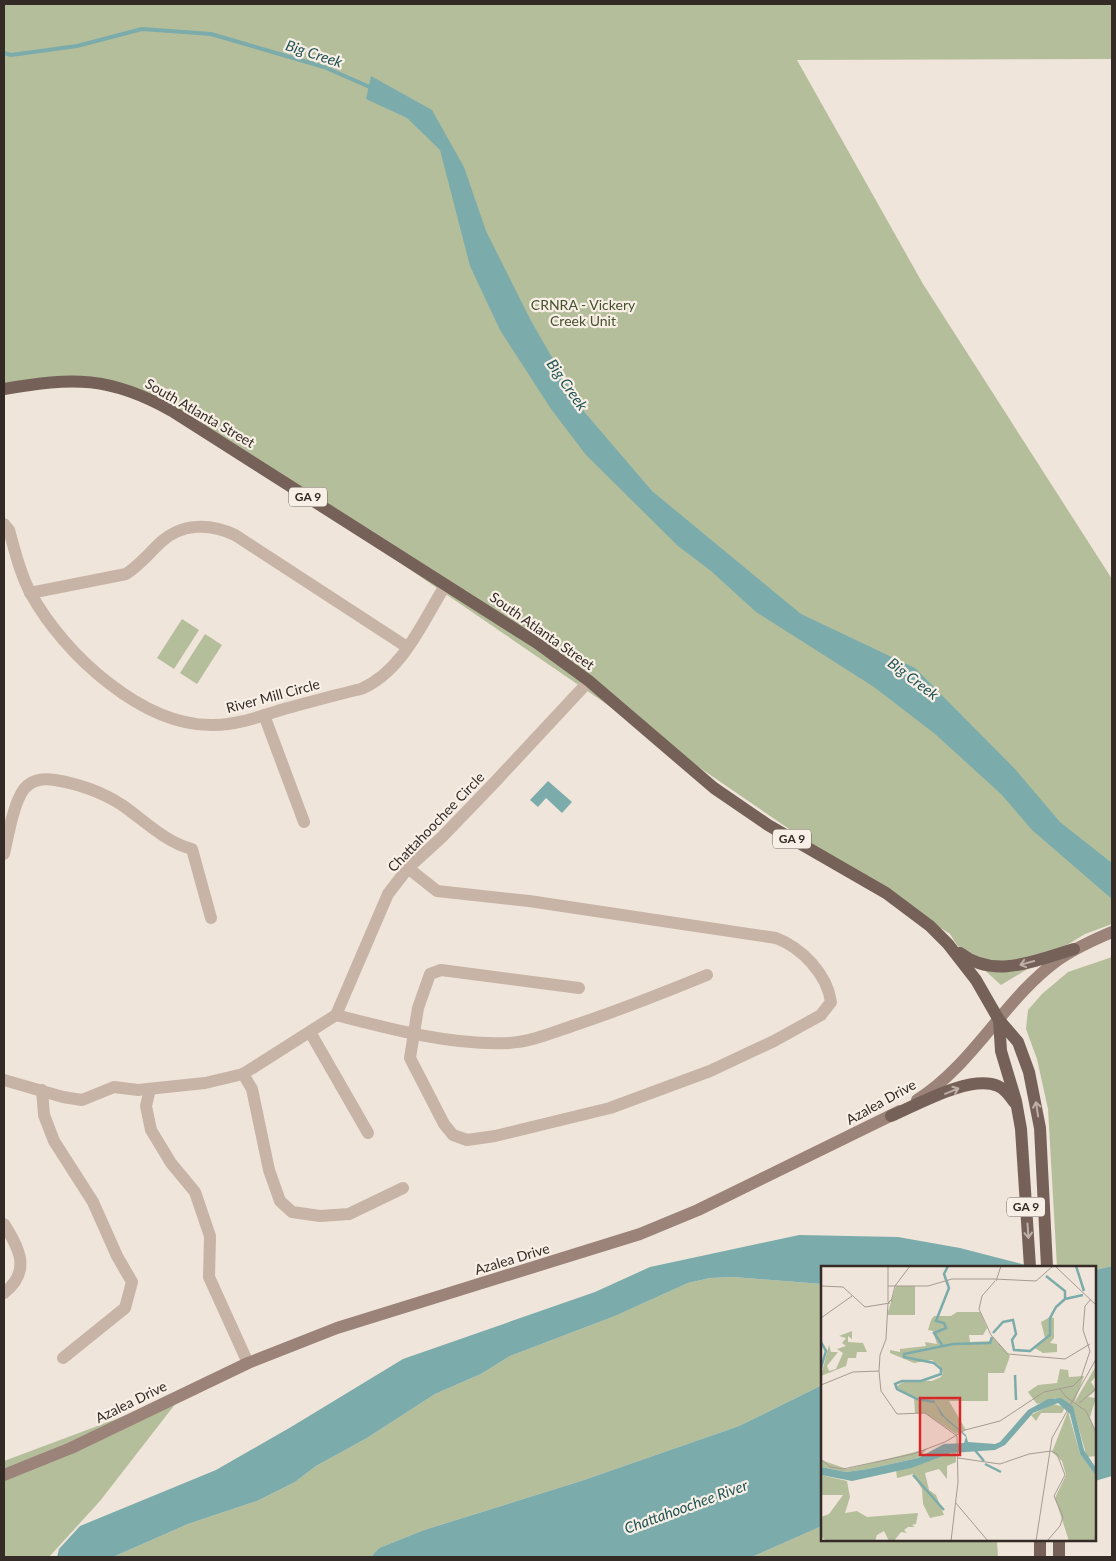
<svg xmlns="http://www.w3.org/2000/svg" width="1116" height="1561" font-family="Lato,sans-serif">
  <rect width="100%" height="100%" fill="#f0e5da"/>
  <g fill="#b5be9b">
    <path d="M4,4h1108v55l-315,1 126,224 189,295v345l-27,10 -84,51 -44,-40 -7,-11 -117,-75 -627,-429 -69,-40 -71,-6 -62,9z"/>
    <path d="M182,619l17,11 -25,39 -17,-11z"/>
    <path d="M205,634l17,11 -25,39 -17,-11z"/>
    <path d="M1112,957v309l-17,4v-3h-38l-9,-158 -11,-50 -11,-30 2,-19 14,-16 26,-22z"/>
    <path d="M733,1277l89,7v101l-83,41 -158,55 -157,49 -45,18 -8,9h-258l75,-33 69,-23 38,-19 21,-16 51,-28 68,-44 46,-20 29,-18 105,-40 73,-33 22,-5z"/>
    <path d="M183,1394l-83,107 -51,56h-45v-96z"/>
    <path d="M822,1526v14h175l1,17h-246z"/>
  </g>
  <g fill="#7bacab">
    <path d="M371,76l61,34 32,57 22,64 44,88 51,89 71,83 149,123 114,54 100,101 45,53 52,41v36l-80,-69 -31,-36 -66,-60 -61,-47 -118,-75 -45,-41 -33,-25 -92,-91 -35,-46 -51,-79 -30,-64 -30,-116 -33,-32 -41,-19z"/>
    <path d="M548,781l24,21 -10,11 -16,-15 -8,9 -8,-7z"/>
    <path d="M799,1235l99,2 62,11 74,19h-212v17l-89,-7 -23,1 -22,5 -73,33 -105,40 -29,18 -46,20 -68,44 -51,28 -21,16 -38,19 -69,23 -75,33h-56l2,-8 21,-23 136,-56 75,-43 112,-68 192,-67 55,-25z"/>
    <path d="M1112,1266v210l-17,5v-211z"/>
    <path d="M822,1385v141l-70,31h-381l8,-9 45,-18 157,-49 158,-55z"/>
  </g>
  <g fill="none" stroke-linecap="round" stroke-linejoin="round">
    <path stroke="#7bacab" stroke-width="4" d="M4,53l7,2 66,-9 65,-17 69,5 113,33 48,21"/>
    <g stroke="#c7b4a7" stroke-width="12">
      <path d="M4,524l5,6c6,21 11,44 22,64 33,60 112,133 183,131 24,0 47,-9 70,-16 26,-7 51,-14 77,-20 42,-18 62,-68 85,-105"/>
      <path d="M30,593l96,-19c14,-9 23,-21 35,-32 21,-19 49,-19 74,-7l172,112"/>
      <path d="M264,715l40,107"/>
      <path d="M4,854c4,-17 9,-50 20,-65 8,-10 19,-11 31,-9 24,4 47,12 67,25 23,16 43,37 70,44l19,69"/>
      <path d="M408,868l29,23 92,10 247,37c26,10 51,36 55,64l-10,13 -47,26 -64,30 -100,37 -115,28 -28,4 -14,-5 -9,-11 -34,-66 8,-50 12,-34 11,-4 138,18"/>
      <path d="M336,1015c54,14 117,31 173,28 22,-1 45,-11 66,-18 45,-15 88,-32 132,-50"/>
      <path d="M310,1032l58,101"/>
      <path d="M243,1074l9,15 17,81 11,31 12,11 28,4 29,-2 54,-26"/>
      <path d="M4,1080l59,17 19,3 32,-13 24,3 67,-7 38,-9 93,-59 52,-121 20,-26 34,-31 52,-54 95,-102"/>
      <path d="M150,1089l-4,17 5,24 20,33 24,29 15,44 -1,41 39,86"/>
      <path d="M42,1090l2,25 10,26 39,61 24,54 15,26 -7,26 -62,50"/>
      <path d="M4,1224c15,24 28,47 0,69"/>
    </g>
    <g stroke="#9b8379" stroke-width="12">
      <path d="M917,1100c57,-36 87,-101 141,-140 17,-12 35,-20 54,-28"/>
      <path d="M4,1475l67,-27 177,-85 89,-35 303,-94 58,-24 202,-99"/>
    </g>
    <g stroke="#766159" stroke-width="12">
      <path d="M4,389c69,-12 106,-13 168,22l365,232 52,38 125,107 54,37 118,68 44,33 18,18 28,36 23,40 19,22 11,30 11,56 7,139"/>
      <path d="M960,953c35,27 76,7 114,-4"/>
      <path d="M999,1020l2,31 15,50 5,28 9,138"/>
      <path d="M891,1116c26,-11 79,-42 107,-30 7,3 12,10 16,16"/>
      <path d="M1040,1540v17"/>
      <path d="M1059,1540v17"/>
    </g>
  </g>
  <defs><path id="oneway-shaft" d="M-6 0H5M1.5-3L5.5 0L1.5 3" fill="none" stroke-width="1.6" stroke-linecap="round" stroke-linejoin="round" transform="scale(1.25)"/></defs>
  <g stroke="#beafa7">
    <use href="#oneway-shaft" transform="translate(1027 963) rotate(165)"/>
    <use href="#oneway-shaft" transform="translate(952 1091) rotate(-22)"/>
    <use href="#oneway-shaft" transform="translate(1037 1109) rotate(-99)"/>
    <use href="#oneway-shaft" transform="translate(1028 1231) rotate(86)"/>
  </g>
  <g text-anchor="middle" stroke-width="4.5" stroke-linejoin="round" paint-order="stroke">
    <g fill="#f8efe6" stroke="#6f6660" stroke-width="1">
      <rect x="289" y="487.5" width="38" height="19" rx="4"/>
      <rect x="773" y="829.5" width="38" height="19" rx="4"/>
      <rect x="1007" y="1197.5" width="38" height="19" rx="4"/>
    </g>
    <g font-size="12" font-weight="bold" fill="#342b27">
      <text x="308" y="501">GA 9</text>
      <text x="792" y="843">GA 9</text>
      <text x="1026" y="1211">GA 9</text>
    </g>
    <g font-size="14" fill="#46512c" stroke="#f8efe6">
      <text x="583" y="310">CRNRA - Vickery<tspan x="583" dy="16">Creek Unit</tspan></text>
    </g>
    <g font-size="14" fill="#342b27" stroke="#f8efe6">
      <text transform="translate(200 413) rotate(30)" y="5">South Atlanta Street</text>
      <text transform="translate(542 631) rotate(35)" y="5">South Atlanta Street</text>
      <text transform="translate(273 696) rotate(-15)" y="5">River Mill Circle</text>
      <text transform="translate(436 822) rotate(-46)" y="5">Chattahoochee Circle</text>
      <text transform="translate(881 1102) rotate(-29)" y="5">Azalea Drive</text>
      <text transform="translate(512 1259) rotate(-17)" y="5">Azalea Drive</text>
      <text transform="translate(131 1402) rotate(-26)" y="5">Azalea Drive</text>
    </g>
    <g font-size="15" font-style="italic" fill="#1f5354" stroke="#f8efe6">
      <text transform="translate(314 54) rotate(18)" y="5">Big Creek</text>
      <text transform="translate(567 385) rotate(55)" y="5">Big Creek</text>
      <text transform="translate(913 679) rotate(37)" y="5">Big Creek</text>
      <text transform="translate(686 1507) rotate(-20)" y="5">Chattahoochee River</text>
    </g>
  </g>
  <g transform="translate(821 1266)">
    <rect width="275" height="275" fill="#f0e5da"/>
    <path d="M75,20h19v29h-28zM136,46h23l7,16 -4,7h-14l1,7 21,-1 2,-4 17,19 -6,17h-16v28h-39l17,29 -10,4 -31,-21h-10l-1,-15 -18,-11 10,-7 26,1 9,-4 2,-4 -4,-8 -7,-5 -18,3 -24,-10v-3l10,2v-3l26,-3 -1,-4 12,2 -4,-13 -5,-1 3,-10 3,-4h17zM229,51l4,1v20l-4,5 7,1v8l-14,1 -10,-6 12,-9 -4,-16zM31,65v8l-4,-3v6l15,1 4,9h-10l-1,6h-8l-2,8 -25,10 8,-31 2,7h7l-11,14 2,5 7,-2 7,-16 -6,-4 9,-3 -4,-3 4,-5 -7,-2zM275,100v10l-5,6 5,8 -8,7 8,1 -6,19 6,16v23l-9,1 -15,-52 -17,-7 -18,6 -9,-12 10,-7 19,-2 3,-14 8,1 1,7 15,-1 -10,27zM232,138l12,3 -3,6h-21l-5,8 -5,-6zM247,145l12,43 16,22v65h-27l-14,-43 11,-23 -4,-14 -10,-9zM106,183l-9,9 -50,11 -23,3 -24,-5v-7l26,9zM135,186v10l-9,4v13l-8,-10 -14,4 4,17 7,5 8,20 -14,3 -7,-14 -1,-15 -9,-15 -16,4 -1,-8zM0,209l26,6 3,16 -5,16 12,-2 10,6 51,-4 -2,11 -4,1 3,2h-7l-4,3 3,3 -6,-1 -7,9h-5l-5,-10 -7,4 -2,6h-48l-6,-4v-20l8,-3 14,-19h-22z" fill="#b5be9b"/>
    <path d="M240,132l12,8 11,44 12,18v8l-16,-22 -10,-40 -12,-11 -25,10 -28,32 -10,5 -44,3 -40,15 -59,13 -31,-6v-8l25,5 22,-3 50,-11 26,-14 20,-1 2,-6 -25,-22 -7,-14 10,15 22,19 2,7 27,2 5,-2 28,-32 20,-11z" fill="#7bacab"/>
    <path fill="none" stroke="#7bacab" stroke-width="2.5" d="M255,0l8,25M225,10l19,15v7M172,67l10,-11 10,-2 3,14 -4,6 2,10 16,1 20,-16v-17l6,-11 9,-8 18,-4M0,76l5,9 -5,17M122,80l-9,-13 12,-5 -2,-5 -8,-2 13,-33 -5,-14 4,-8M194,109l1,25M114,136l-18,-3 -20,-10 -2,-5 7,-3h19l20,-7v-5l-7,-6 -30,-6v-3l49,-10 37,-1 2,-6M153,183l10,12M164,198l16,8M92,209l31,35"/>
    <path fill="none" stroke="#a59b92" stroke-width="1" d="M234,0l41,39M173,13l42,2 17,-15M174,15l-13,15 -3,13 12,26 17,19 57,5 25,-15M175,15l5,-15M0,20l22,1 22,20 25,-4M67,20h40l24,-7h42M67,36v-36M70,36l4,-16 15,-20M0,52l31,-22M58,105l2,20 16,23 28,-1 32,23 1,46 -7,59M0,119l32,-13 26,-1 1,-16 6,-16 2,-36 4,-4M239,123l6,8 20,14 10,21M258,137l17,-14M137,192l42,6 29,-10 22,-3 6,3 8,21 -11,21 9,21 -3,9 -13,15M0,193l9,8 13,2 70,-15 32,-12 20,-12 35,-9 44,-29 29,-6 8,-8 9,-27 -7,-21 2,-24 6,-7M134,236l33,39M215,275l16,-103 44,-79"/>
    <path fill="#d62828" fill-opacity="0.15" stroke="#d62828" stroke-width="2.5" d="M99,132h40v57h-40z"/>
    <rect width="275" height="275" fill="none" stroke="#342b27" stroke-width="2.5"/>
  </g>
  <rect width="1116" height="1561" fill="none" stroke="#342b27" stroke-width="10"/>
</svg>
